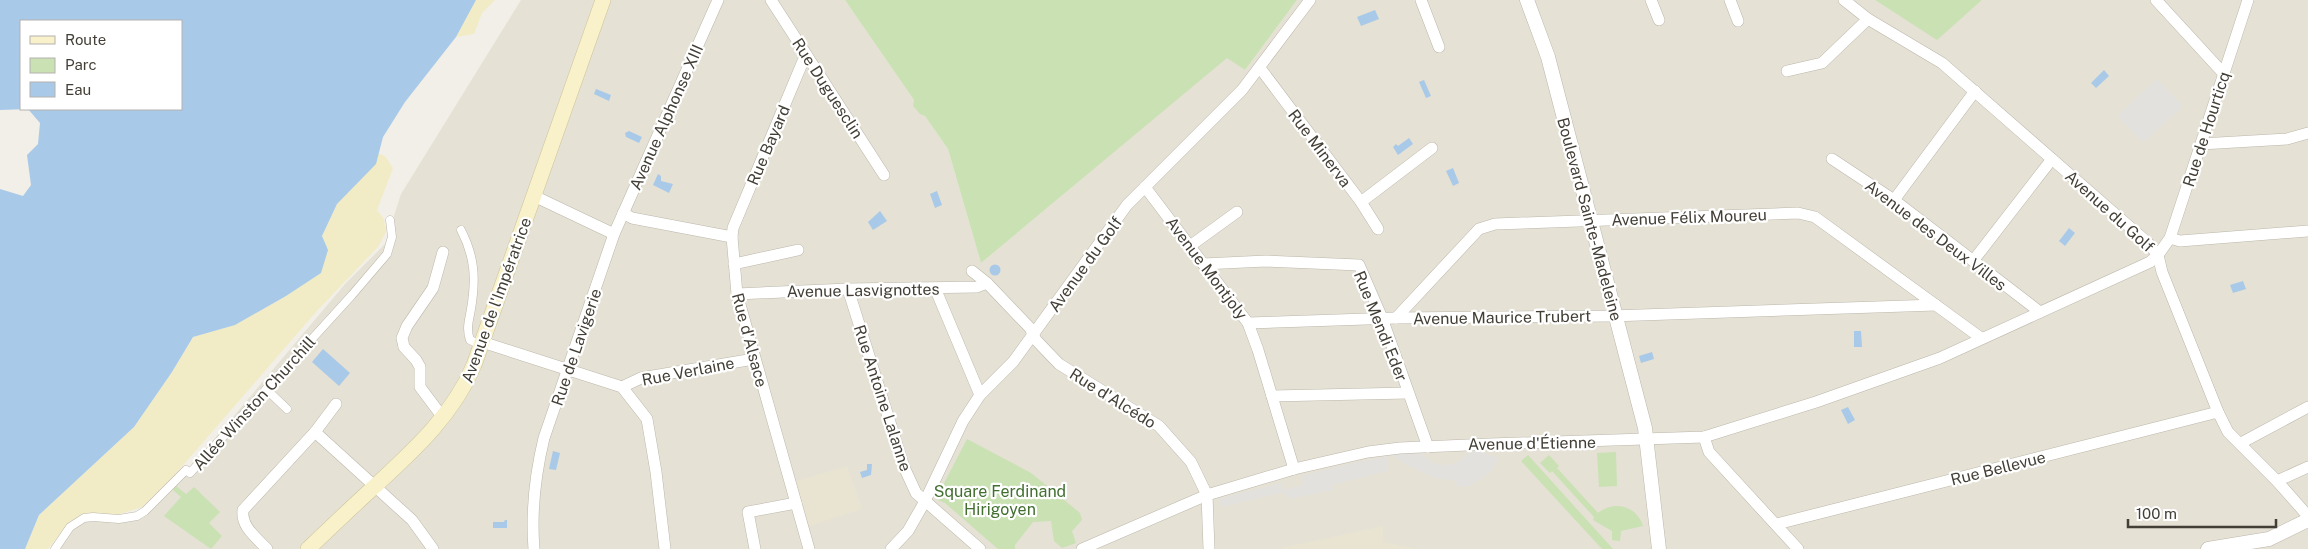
<svg xmlns="http://www.w3.org/2000/svg" width="2308" height="549" font-family="'Public Sans',sans-serif">
  <rect width="100%" height="100%" fill="#f1efe7"/>
  <path fill="#e5e1d5" d="M521,0h324l103,149 33,114 246,-206 18,13 52,-70h578l62,39 45,-39h326v549h-2249l16,-24 16,-5 25,2 27,-4 42,-44 160,-190 40,-40 16,-50z"/>
  <g fill="#e9e4d2">
    <path d="M847,466l15,43 -56,18 -13,-45z"/>
    <path d="M1383,526v16l35,7h-141z"/>
  </g>
  <g fill="#c9e1b3">
    <path d="M845,0h452l-52,70 -18,-12 -246,205 -33,-114 -23,-33 -5,-2 -7,-8 1,-6z"/>
    <path d="M1875,0h107l-45,40z"/>
    <path d="M967,439l64,34 49,40 2,7 -10,11 4,12 -14,5 -8,-7 -3,-20 -18,1 -18,23v4h-17l-53,-46 -7,-3 1,-7z"/>
    <path d="M1616,452l1,34 -18,1 -2,-34z"/>
    <path d="M1528,455l85,94h-11l-81,-88z"/>
    <path d="M1549,455l10,11 -2,2 41,45c16,-13 39,-7 45,13l-22,5 -1,10 -8,-1v-9l-19,-11 1,-3 -42,-46 -2,2 -10,-10z"/>
    <path d="M176,486l10,8 8,-7 26,25 -11,11 13,13 -11,13 -47,-33 17,-19 -8,-7z"/>
  </g>
  <g fill="#f2ecc6">
    <path d="M476,0h19l-13,13 -8,21 -18,3z"/>
    <path d="M368,150l17,6 8,12 -16,42 7,9 2,13 -8,15 -62,65 -144,166 -30,29 -22,7 -37,1 -14,8 -21,26h-23l14,-34 95,-88 38,-55 21,-35 42,-12 51,-29 35,-23 1,-37 15,-32z"/>
  </g>
  <g fill="#e3e1de">
    <path d="M2157,79l26,27 -40,37 -26,-27z"/>
    <path d="M1472,451h8l19,8 -10,14 -11,8 -8,5 -13,1 -1,-6 -22,-3 -25,-12 -18,-12 30,-1 7,7 12,5 15,-1z"/>
    <path d="M1388,456v15l-56,14 1,5 -45,9 -3,-7 -64,15 -3,-8 63,-16 2,7 20,-5 -1,-9 33,-9z"/>
  </g>
  <g fill="#a9c9e8" fill-rule="evenodd">
    <path d="M0,0h476l-20,37 -51,65 -22,35 -7,27 -39,40 -15,32 6,14 -7,23 -35,23 -51,29 -42,12 -21,35 -38,55 -95,88 -14,34h-25v-360l23,7 8,-11 -4,-30 11,-11 2,-21 -12,-14 -28,1zM181,21v88h-160v-88z"/>
    <path d="M1375,10l4,9 -18,7 -4,-9z"/>
    <path d="M2104,70l5,6 -13,12 -5,-5z"/>
    <path d="M1424,80l7,16 -5,2 -7,-16z"/>
    <path d="M596,89l15,6 -2,6 -15,-7z"/>
    <path d="M629,131l13,6 -3,6 -13,-6 -1,-4z"/>
    <path d="M1409,138l4,6 -15,11 -5,-8 3,-3 2,2z"/>
    <path d="M1453,168l6,15 -6,3 -7,-15z"/>
    <path d="M658,174l3,2v5l12,3 -4,9 -16,-8z"/>
    <path d="M937,191l5,14 -7,3 -5,-14z"/>
    <path d="M880,211l7,10 -14,9 -5,-8z"/>
    <path d="M2069,228l6,5 -10,13 -6,-5z"/>
    <circle cx="995" cy="270" r="5.5"/>
    <path d="M2243,281l3,8 -13,4 -3,-8z"/>
    <path d="M1854,331h7l1,16h-8z"/>
    <path d="M323,349l27,24 -11,13 -27,-24z"/>
    <path d="M1652,352l2,7 -13,4 -2,-7z"/>
    <path d="M1848,407l7,13 -7,4 -7,-14z"/>
    <path d="M553,451l7,2 -4,17 -7,-1z"/>
    <path d="M867,464h5l-1,11 -9,3 -2,-6 7,-2z"/>
    <path d="M505,520h2v8h-14v-6h11z"/>
  </g>
  <g fill="none" stroke-linecap="round" stroke-linejoin="round">
    <g stroke="#bcb7aa" stroke-width="9">
      <g id="pedestrian">
        <path d="M461,230c14,27 15,49 10,79 -2,12 -5,19 -1,31l11,5"/>
        <path d="M266,389l21,20"/>
        <path d="M55,549l15,-22 14,-9 9,-1 26,2 18,-3 8,-5 41,-41 4,3 162,-178 35,-41 5,-17 -2,-17"/>
      </g>
    </g>
    <g stroke="#bcb7aa" stroke-width="12">
      <g id="minor">
        <path d="M771,0l113,175"/>
        <path d="M1421,0l18,47"/>
        <path d="M1651,0l8,20"/>
        <path d="M1730,0l8,21"/>
        <path d="M1844,0l24,19 74,44 205,179 11,13 4,17 56,140 10,20 49,49 31,35"/>
        <path d="M2156,0l68,74"/>
        <path d="M806,54l-73,174 -1,9 5,57 72,255"/>
        <path d="M1260,68l101,134 17,27"/>
        <path d="M1787,71l35,-8 46,-44"/>
        <path d="M2201,144l86,-5 21,-6"/>
        <path d="M1832,159l62,41 146,112"/>
        <path d="M1145,187l103,136 10,27 36,119"/>
        <path d="M534,196l80,38"/>
        <path d="M1894,200l81,-109"/>
        <path d="M1361,202l71,-54"/>
        <path d="M623,213l9,5 100,19"/>
        <path d="M2170,238l10,3 128,-10"/>
        <path d="M1190,246l47,-34"/>
        <path d="M443,252l-10,36 -26,38 -5,12 2,9 12,13 4,7v20l18,24 7,5"/>
        <path d="M1973,261l79,-102"/>
        <path d="M734,264l64,-14"/>
        <path d="M1203,264l63,-3 93,4 23,53 46,129"/>
        <path d="M972,271l15,12 43,45 6,12 23,24 100,62 32,36 16,33 2,54"/>
        <path d="M935,288l45,107"/>
        <path d="M848,289l56,178 12,26 64,56"/>
        <path d="M737,294l111,-5 129,-2 10,-4"/>
        <path d="M1396,318l83,-89 16,-5 303,-11 17,4 166,121"/>
        <path d="M1248,323l148,-5 215,-2 325,-11"/>
        <path d="M482,342l140,45 25,32 9,53 9,77"/>
        <path d="M622,387l19,-9 113,-19"/>
        <path d="M1272,396l136,-3"/>
        <path d="M315,432l97,88 21,29"/>
        <path d="M1704,437l5,15 89,97"/>
        <path d="M2241,443l67,-36"/>
        <path d="M2277,481l31,-14"/>
        <path d="M1777,524l441,-112"/>
        <path d="M267,549c-11,-12 -26,-22 -24,-39l72,-78 21,-28"/>
        <path d="M534,549c-3,-38 1,-74 10,-111l70,-204 104,-234"/>
        <path d="M755,549l-7,-37 48,-9"/>
        <path d="M891,549l17,-18 16,-28 39,-82 17,-26 33,-33 114,-157 115,-115 68,-90"/>
        <path d="M1082,549l125,-54 87,-26 74,-17 32,-4 90,-4 214,-7 112,-35 124,-44 210,-96 8,-7 12,-17 78,-238"/>
      </g>
    </g>
    <g stroke="#bcb7aa" stroke-width="15">
      <g id="tertiary">
        <path d="M1527,0l21,57 97,371 14,121"/>
        <path d="M2208,549l61,-10 39,-19"/>
      </g>
    </g>
    <g stroke="#ccc39b" stroke-width="16">
      <path id="secondary" d="M308,549c22,-21 45,-43 67,-63 39,-36 78,-71 99,-121l129,-365"/>
    </g>
    <use href="#pedestrian" stroke="#fff" stroke-width="8"/>
    <use href="#minor" stroke="#fff" stroke-width="11"/>
    <use href="#tertiary" stroke="#fff" stroke-width="14"/>
    <use href="#secondary" stroke="#f8f1c9" stroke-width="15"/>
  </g>
  <g text-anchor="middle" stroke-width="4.5" stroke-linejoin="round" paint-order="stroke">
    <g font-size="16" fill="#433f36" stroke="#fff">
      <text transform="translate(828 88) rotate(57)" y="6">Rue Duguesclin</text>
      <text transform="translate(666 117) rotate(-66)" y="6">Avenue Alphonse XIII</text>
      <text transform="translate(2206 129) rotate(-72)" y="6">Rue de Hourticq</text>
      <text transform="translate(768 145) rotate(-67)" y="6">Rue Bayard</text>
      <text transform="translate(1320 148) rotate(53)" y="6">Rue Minerva</text>
      <text transform="translate(2110 211) rotate(42)" y="6">Avenue du Golf</text>
      <text transform="translate(1689 217) rotate(-2)" y="6">Avenue Félix Moureu</text>
      <text transform="translate(1590 219) rotate(75)" y="6">Boulevard Sainte-Madeleine</text>
      <text transform="translate(1936 235) rotate(37)" y="6">Avenue des Deux Villes</text>
      <text transform="translate(1085 264) rotate(-54)" y="6">Avenue du Golf</text>
      <text transform="translate(1207 268) rotate(53)" y="6">Avenue Montjoly</text>
      <text transform="translate(863 290) rotate(-1)" y="6">Avenue Lasvignottes</text>
      <text transform="translate(496 300) rotate(-70)" y="6">Avenue de l'Impératrice</text>
      <text transform="translate(1502 317) rotate(-1)" y="6">Avenue Maurice Trubert</text>
      <text transform="translate(1381 326) rotate(68)" y="6">Rue Mendi Eder</text>
      <text transform="translate(750 340) rotate(75)" y="6">Rue d'Alsace</text>
      <text transform="translate(576 347) rotate(-71)" y="6">Rue de Lavigerie</text>
      <text transform="translate(688 371) rotate(-11)" y="6">Rue Verlaine</text>
      <text transform="translate(883 398) rotate(72)" y="6">Rue Antoine Lalanne</text>
      <text transform="translate(1113 398) rotate(32)" y="6">Rue d'Alcédo</text>
      <text transform="translate(254 403) rotate(-48)" y="6">Allée Winston Churchill</text>
      <text transform="translate(1532 443) rotate(-1)" y="6">Avenue d'Étienne</text>
      <text transform="translate(1998 468) rotate(-14)" y="6">Rue Bellevue</text>
    </g>
    <g font-size="16" fill="#426f30" stroke="#fff">
      <text x="1000" y="497">Square Ferdinand<tspan x="1000" dy="18">Hirigoyen</tspan></text>
    </g>
  </g>
  <rect x="20" y="20" width="162" height="90" fill="#ffffff" stroke="#b4b2af"/>
  <rect x="30" y="36" width="25" height="8" fill="#f8f1c9" stroke="#b4b2af"/>
  <text x="65" y="45" font-size="15" fill="#433f36">Route</text>
  <rect x="30" y="58" width="25" height="15" fill="#c9e1b3" stroke="#b4b2af"/>
  <text x="65" y="70" font-size="15" fill="#433f36">Parc</text>
  <rect x="30" y="82" width="25" height="15" fill="#a9c9e8" stroke="#b4b2af"/>
  <text x="65" y="95" font-size="15" fill="#433f36">Eau</text>
  <path d="M2128 519v8h148v-8" fill="none" stroke="#433f36" stroke-width="2.5"/>
  <text x="2136" y="519" font-size="15" fill="#433f36" stroke="#ffffff" stroke-width="4" paint-order="stroke">100 m</text>
</svg>
